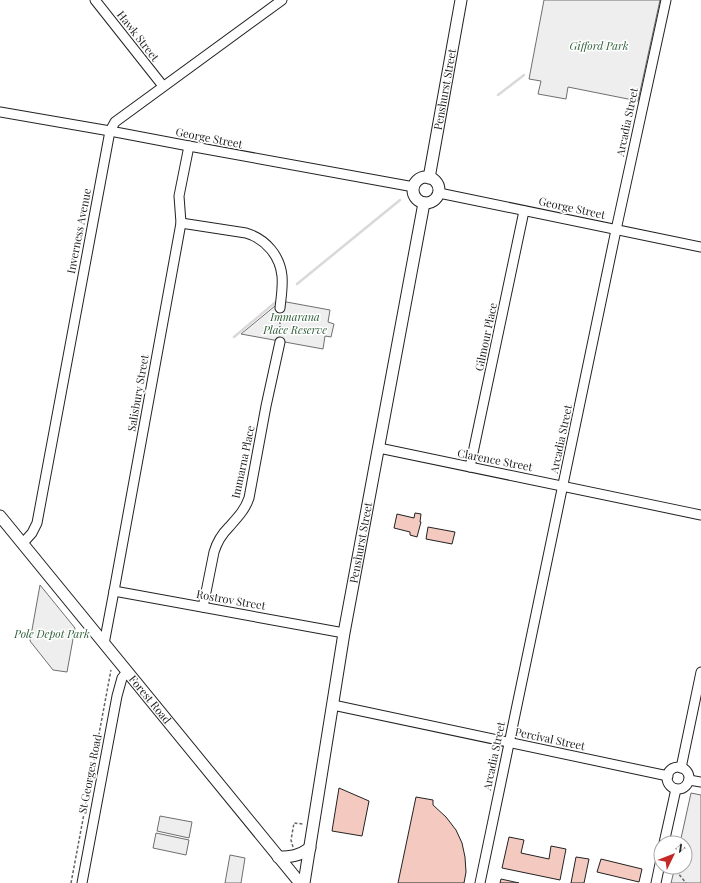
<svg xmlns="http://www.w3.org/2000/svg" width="701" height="883" font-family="'Playfair Display',serif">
  <rect width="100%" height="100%" fill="#fff"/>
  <g fill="#eee" stroke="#6f6f6f">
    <path d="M544,0h116l-22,101 -70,-14 -2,12 -28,-5 3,-13 -12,-2z"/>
    <path d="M281,301l49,9 -2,12 6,2 -3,13 -6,-1 -2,13 -82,-15z"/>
    <path d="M40,585l35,43 -8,44 -14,-2 -23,-29z"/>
    <path d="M691,793l10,2v88h-30l4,-16h10v-24h-5z"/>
    <path d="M160,816l32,6 -3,16 -32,-7z"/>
    <path d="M156,833l33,7 -3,15 -33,-7z"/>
    <path d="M230,855l15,3 -4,25h-16z"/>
  </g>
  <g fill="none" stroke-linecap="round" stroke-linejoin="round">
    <g stroke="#d9d9d9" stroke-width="2.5">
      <path d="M498,95l26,-20"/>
      <path d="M297,284l103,-84"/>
      <path d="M234,337l43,-36"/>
    </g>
  </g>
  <g fill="#f3c9c0" stroke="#222">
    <path d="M415,513l6,1 -1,8h1l-4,15 -7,-2v-3l-16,-4 3,-14 17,4z"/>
    <path d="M428,527l27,5 -3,12 -26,-5z"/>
    <path d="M339,788l30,13 -7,35 -30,-5z"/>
    <path d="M416,797l17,3v5l13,12 10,13 6,13 3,14 1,15 -2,11h-66z"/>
    <path d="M509,837l15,3 -3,13 28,6 2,-13 15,3 -6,31 -58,-12z"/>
    <path d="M576,857l13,2 -5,24h-13z"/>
    <path d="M601,859l41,10 -3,13 -42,-10z"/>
    <path d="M501,879l18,4h-19z"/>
  </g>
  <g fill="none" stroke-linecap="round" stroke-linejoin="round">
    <g stroke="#222" stroke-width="11">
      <g id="minor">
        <path d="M95,0l68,86"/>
        <path d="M0,112l110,19 79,15 225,41"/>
        <path d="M439,193l262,54"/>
        <path d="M181,223l65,10c20,6 34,23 36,43 1,11 -1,22 -2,32"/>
        <path d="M379,448l322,67"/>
        <path d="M470,467l54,-256"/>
        <path d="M23,543l9,-10 5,-10 73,-392 5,-9 167,-122"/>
        <path d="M114,591l230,42"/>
        <path d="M203,607l11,-55c3,-10 8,-18 15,-25 8,-9 16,-17 20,-29l17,-92 14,-64"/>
        <path d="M104,644l10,-53 67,-368 -2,-27 10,-50"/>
        <path d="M333,705l335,71"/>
        <circle cx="678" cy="778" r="11"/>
        <path d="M681,768l20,-96"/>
        <path d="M689,780l12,2"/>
        <path d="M664,843l12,-54"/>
        <path d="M82,883l35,-187 5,-18 5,-6"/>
        <path d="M480,883l136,-653 50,-230"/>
        <path d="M656,883l5,-24"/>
      </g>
    </g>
    <g stroke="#222" stroke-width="13">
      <g id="major">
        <circle cx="426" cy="190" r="13"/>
        <path id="s1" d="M429,178l32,-178"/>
        <path id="s2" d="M0,516l300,367"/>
        <path d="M278,857c13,0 21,-1 32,-9"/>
        <path id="s3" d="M304,883l40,-250 80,-430"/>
      </g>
    </g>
    <g stroke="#646464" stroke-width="1.5" stroke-dasharray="3 2" stroke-linecap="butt">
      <path d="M280,334v-18"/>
      <path d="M293,847l-2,-7 3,-17 9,1"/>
      <path d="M673,867l13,16"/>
      <path d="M71,883l40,-213"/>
    </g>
    <use href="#minor" stroke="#fff" stroke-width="9"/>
    <use href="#major" stroke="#fff" stroke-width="11"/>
  </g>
  <g text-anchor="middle" stroke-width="3" stroke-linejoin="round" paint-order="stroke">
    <g font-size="11" fill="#222" stroke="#fff">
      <text transform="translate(138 36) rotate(52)" y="4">Hawk Street</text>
      <text dy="4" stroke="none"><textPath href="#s1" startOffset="90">Penshurst Street</textPath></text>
      <text transform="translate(627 122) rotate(-78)" y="4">Arcadia Street</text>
      <text transform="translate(209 138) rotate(11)" y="4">George Street</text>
      <text transform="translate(572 208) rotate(12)" y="4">George Street</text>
      <text transform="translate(79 231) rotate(-79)" y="4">Inverness Avenue</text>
      <text transform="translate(486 337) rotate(-78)" y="4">Gilmour Place</text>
      <text transform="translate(138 393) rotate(-80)" y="4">Salisbury Street</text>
      <text transform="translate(561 439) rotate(-78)" y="4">Arcadia Street</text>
      <text transform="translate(495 460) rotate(11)" y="4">Clarence Street</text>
      <text transform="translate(243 462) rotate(-78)" y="4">Immarna Place</text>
      <text dy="4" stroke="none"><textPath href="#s3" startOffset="345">Penshurst Street</textPath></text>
      <text transform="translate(231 600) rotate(10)" y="4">Rostrov Street</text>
      <text dy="4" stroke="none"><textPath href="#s2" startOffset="237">Forest Road</textPath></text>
      <text transform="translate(550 739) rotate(12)" y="4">Percival Street</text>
      <text transform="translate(494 756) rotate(-78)" y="4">Arcadia Street</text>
      <text transform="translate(90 774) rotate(-79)" y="4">St Georges Road</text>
    </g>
    <g font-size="11" font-style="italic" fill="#2f5e38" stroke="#fff">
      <text x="599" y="50">Gifford Park</text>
      <text x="295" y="321">Immarana<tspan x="295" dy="13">Place Reserve</tspan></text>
      <text x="52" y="638">Pole Depot Park</text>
    </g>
  </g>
  <g transform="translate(673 855) rotate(47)"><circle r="19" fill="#ffffff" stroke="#a7a7a7"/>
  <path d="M0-3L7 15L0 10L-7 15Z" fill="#c62828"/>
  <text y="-6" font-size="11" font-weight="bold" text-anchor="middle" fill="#222222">N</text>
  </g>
</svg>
